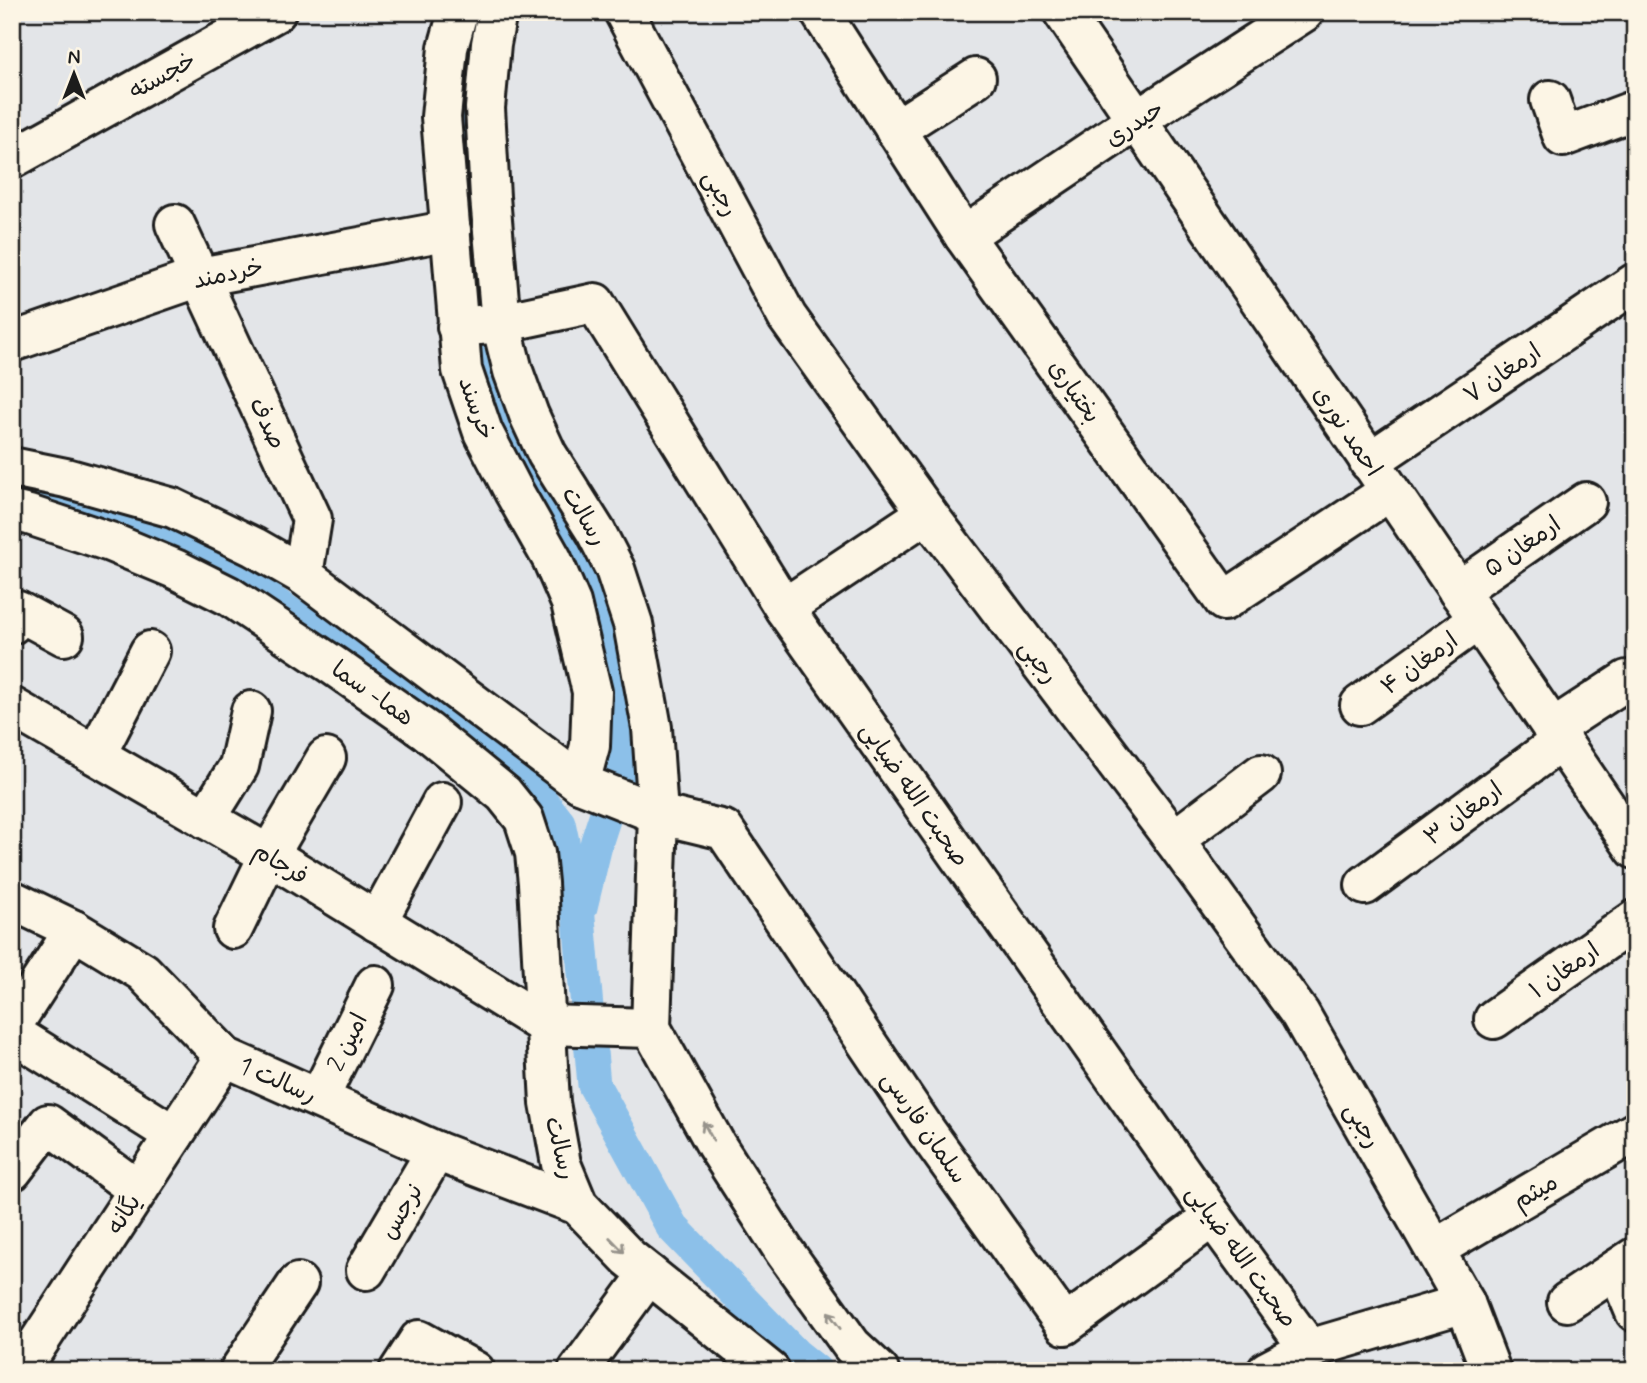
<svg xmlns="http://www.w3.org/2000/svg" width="1647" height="1383" font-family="Mynerve,'Playpen Sans Arabic',sans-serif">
  <rect width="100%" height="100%" fill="#e3e5e8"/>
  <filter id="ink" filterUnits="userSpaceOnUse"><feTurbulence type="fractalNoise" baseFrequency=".0143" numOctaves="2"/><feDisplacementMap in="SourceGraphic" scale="14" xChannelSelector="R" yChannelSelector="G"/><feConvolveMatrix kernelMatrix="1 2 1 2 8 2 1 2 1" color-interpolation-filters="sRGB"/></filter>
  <g filter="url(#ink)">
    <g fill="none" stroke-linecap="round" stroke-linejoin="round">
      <g stroke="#8cc0e9" stroke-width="33">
        <path d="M471,260l-4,-69 -7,-72 12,-90 5,-17"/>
        <path d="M474,310l3,33 12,44 23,52 77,148 21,73 13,62 -3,48 -23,71 -16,66"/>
        <path d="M12,490l16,3 180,66 241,160 83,70 27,34 20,95 15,167 78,142 124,128 20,16"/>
      </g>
      <g stroke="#1c1c1c" stroke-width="44">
        <g id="minor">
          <path d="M458,12l-10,36 -7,69 21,253 21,62 31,60 38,67 19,44 21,89 -2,54 -10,37"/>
          <path d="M497,12l-6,32 -6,64 5,89 11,126 12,48 16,44 18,39 49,78 19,37 18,55 19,104 6,86 -7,214 65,117 68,106 68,95 27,25"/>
          <path d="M624,12l163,305 140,196 247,327 126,174 165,289 26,68"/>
          <path d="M820,12l144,224 260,365 166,-110"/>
          <path d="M1063,12l572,837"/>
          <path d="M1550,100l13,37 72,-27"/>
          <path d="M895,130l81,-52"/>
          <path d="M12,159l264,-147"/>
          <path d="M175,224l137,295 -9,56"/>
          <path d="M964,236l173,-116 167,-108"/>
          <path d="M457,327l44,-4 94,-20 189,305 429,609 96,132"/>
          <path d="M12,342l188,-65 251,-47"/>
          <path d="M1369,462l266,-179"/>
          <path d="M12,467l54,11 107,30 81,39 49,28 277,208 78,31 66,16 202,301 139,194 148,-108"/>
          <path d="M12,511l17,4 81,27 65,27 54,27 105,70 93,65 77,63 20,25 11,34 3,30 12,220 11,61 17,41 51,53 141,113"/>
          <path d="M1458,591l128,-89"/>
          <path d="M784,608l143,-95"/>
          <path d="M12,624l6,-13 46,25"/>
          <path d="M1360,705l118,-85"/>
          <path d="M12,707l257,148 276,170"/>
          <path d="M1552,729l75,-49"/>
          <path d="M96,755l54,-104"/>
          <path d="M206,819l33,-53 12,-55"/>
          <path d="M1174,840l87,-66"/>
          <path d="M1365,885l196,-144"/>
          <path d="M12,900l62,30 69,42 82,85 211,94 142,54"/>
          <path d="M377,922l65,-120"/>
          <path d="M233,929l36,-74 57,-97"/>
          <path d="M1494,1019l141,-99"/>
          <path d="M545,1025l106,3"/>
          <path d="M12,1026l62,-96"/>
          <path d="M12,1033l162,102"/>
          <path d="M319,1098l56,-113"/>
          <path d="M12,1171l36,-47 90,66"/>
          <path d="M1435,1249l200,-117"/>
          <path d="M1617,1269l18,43"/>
          <path d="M366,1270l70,-119"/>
          <path d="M1567,1302l68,-45"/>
          <path d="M20,1371l205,-314"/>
          <path d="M239,1371l59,-88"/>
          <path d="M399,1371l20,-31 56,31"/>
          <path d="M578,1371l71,-97"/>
          <path d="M1267,1371l42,-22 156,-46"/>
        </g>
      </g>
      <use href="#minor" stroke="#fcf5e5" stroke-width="38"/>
    </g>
    <defs><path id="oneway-shaft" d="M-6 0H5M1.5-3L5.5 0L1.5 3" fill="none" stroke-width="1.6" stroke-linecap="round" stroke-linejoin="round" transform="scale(1.75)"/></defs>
    <g stroke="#97938b">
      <use href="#oneway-shaft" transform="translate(708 1131) rotate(-119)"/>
      <use href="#oneway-shaft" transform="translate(617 1245) rotate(46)"/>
      <use href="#oneway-shaft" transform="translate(834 1320) rotate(-126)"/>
    </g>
  </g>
  <g text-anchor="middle" stroke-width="6" stroke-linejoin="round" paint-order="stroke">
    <g font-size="24" fill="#1c1c1c" stroke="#fcf5e5">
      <text transform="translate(162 75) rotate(-29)" y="8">خجسته</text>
      <text transform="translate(1134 123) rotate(-33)" y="8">حیدری</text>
      <text transform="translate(721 193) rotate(62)" y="8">رجبی</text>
      <text transform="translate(228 273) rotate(-12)" y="8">خردمند</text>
      <text transform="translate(1502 373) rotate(-34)" y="8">ارمغان ۷</text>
      <text transform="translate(1075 391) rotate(55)" y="8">بختیاری</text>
      <text transform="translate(477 408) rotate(70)" y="8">خرسند</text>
      <text transform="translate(268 423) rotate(65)" y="8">صدف</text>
      <text transform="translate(1348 431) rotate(56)" y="8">احمد نوری</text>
      <text transform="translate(585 516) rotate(59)" y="8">رسالت</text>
      <text transform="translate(1522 546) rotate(-35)" y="8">ارمغان ۵</text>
      <text transform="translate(1039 661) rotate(53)" y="8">رجبی</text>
      <text transform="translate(1419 663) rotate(-36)" y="8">ارمغان ۴</text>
      <text transform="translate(373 693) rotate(35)" y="8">هما- سما</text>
      <text transform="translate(915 794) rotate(55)" y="8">صحبت الله ضیایی</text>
      <text transform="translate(1463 813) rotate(-36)" y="8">ارمغان ۳</text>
      <text transform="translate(281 863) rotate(31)" y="8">فرجام</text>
      <text transform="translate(1564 970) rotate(-35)" y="8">ارمغان ۱</text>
      <text transform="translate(347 1042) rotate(-64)" y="8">امین 2</text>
      <text transform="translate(278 1080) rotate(24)" y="8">رسالت 1</text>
      <text transform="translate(1363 1125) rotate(60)" y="8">رجبی</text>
      <text transform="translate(925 1127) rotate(55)" y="8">سلمان فارسی</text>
      <text transform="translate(561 1148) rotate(76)" y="8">رسالت</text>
      <text transform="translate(1535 1191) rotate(-30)" y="8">میثم</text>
      <text transform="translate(401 1211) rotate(-59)" y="8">نرجس</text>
      <text transform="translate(123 1214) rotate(-57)" y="8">یگانه</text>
      <text transform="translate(1242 1256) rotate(54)" y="8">صحبت الله ضیایی</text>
    </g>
  </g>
  <rect width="1647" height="1383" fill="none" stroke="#fcf5e5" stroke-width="42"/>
  <rect x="21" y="21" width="1605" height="1341" fill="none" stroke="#1c1c1c" stroke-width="2.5" filter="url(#ink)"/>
  <g transform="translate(74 74)" stroke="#fcf5e5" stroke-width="5" paint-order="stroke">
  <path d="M0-5L12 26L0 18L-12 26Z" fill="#1c1c1c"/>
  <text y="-10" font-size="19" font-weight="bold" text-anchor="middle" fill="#1c1c1c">N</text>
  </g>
</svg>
